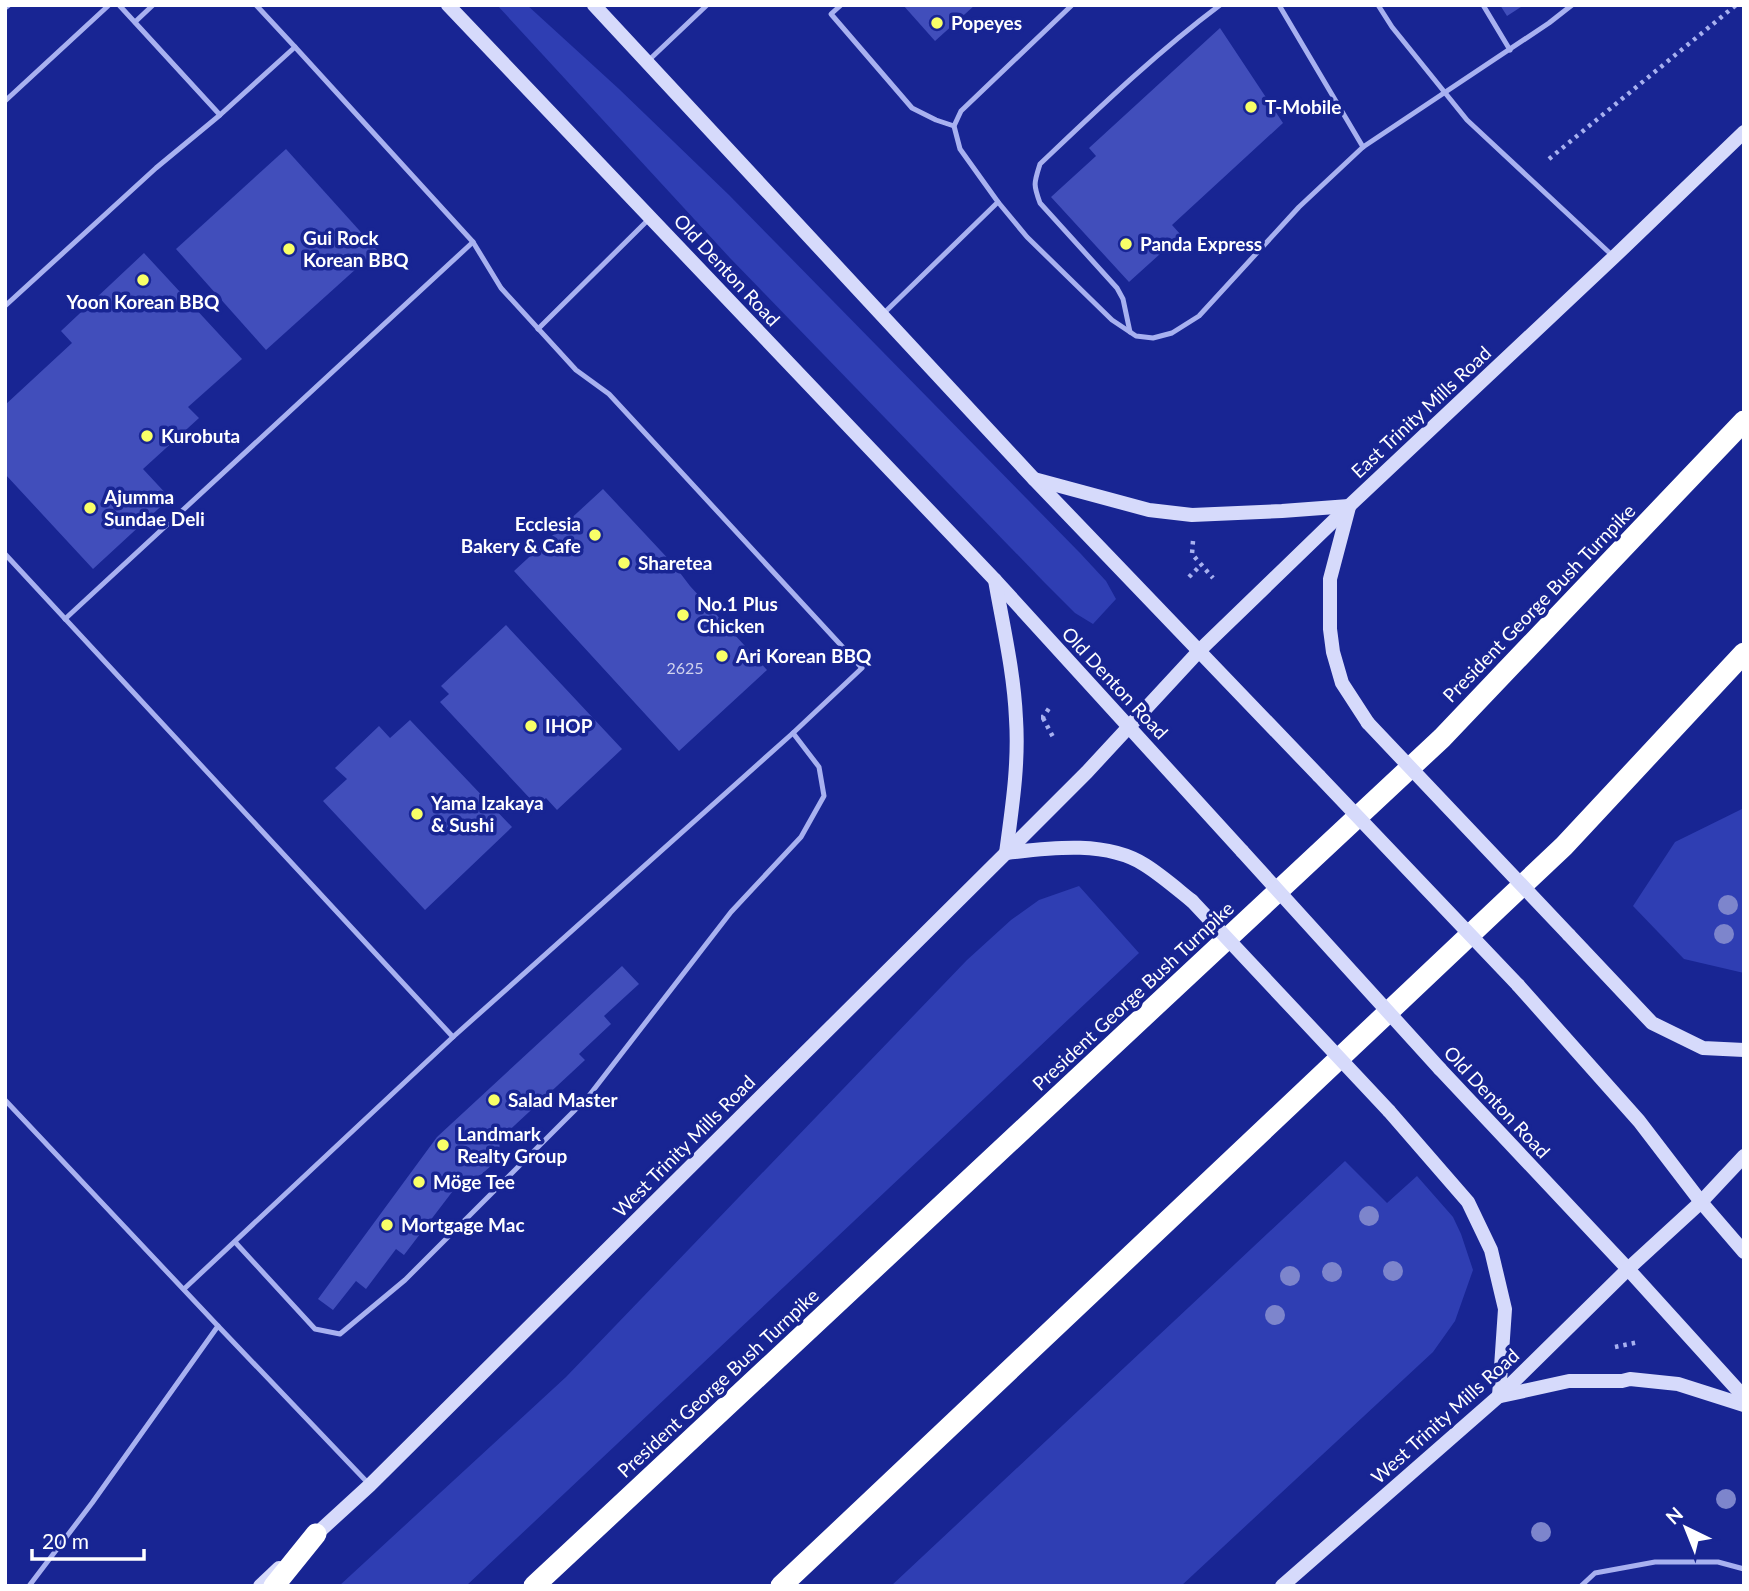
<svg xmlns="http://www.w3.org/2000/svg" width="1749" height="1591" font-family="Lato,sans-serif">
  <rect width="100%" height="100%" fill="#182593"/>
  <g fill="#2f3eb3">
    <path d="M497,5h30l92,84 110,106 351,358 26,28 10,18 -23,25 -18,-11 -31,-31 -314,-324z"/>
    <path d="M1744,808v165l-60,-14 -51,-53 42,-64z"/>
    <path d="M1079,886l60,67 -673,633h-127l227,-209 401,-417 44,-40 28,-20z"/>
    <path d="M1345,1161l42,42 30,-27 36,41 8,17 12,36 -18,51 -22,31 -252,234h-290z"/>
  </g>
  <g fill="#414ebb">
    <path d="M903,5h72l-40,36z"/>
    <path d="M1500,5h24l-17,11z"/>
    <path d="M1220,28l63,95 -111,102 9,10 -52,47 -78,-85 45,-41 -7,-8z"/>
    <path d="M286,149l91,101 -111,100 -90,-101z"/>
    <path d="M144,253l98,106 -54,48 11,11 -56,51 27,29 -77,71 -88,-95v-69l67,-62 -11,-12z"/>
    <path d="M603,489l71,76 16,21 77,84 -88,81 -165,-180z"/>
    <path d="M506,625l116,124 -65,61 -11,-12 -9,8 -97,-104 9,-8 -8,-8z"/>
    <path d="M410,720l102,107 -87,83 -102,-109 24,-22 -12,-11 44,-42 11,12z"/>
    <path d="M622,966l17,18 -35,32 7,8 -32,30 6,6 -85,79 -1,14 -5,10 -12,11 -11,5h-9l-58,76 -8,-6 -30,40 -10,-8 -23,29 -15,-11 119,-162z"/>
  </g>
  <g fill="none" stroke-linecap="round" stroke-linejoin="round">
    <g stroke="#a8b1f0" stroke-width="4.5" stroke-dasharray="3.5 5" stroke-linecap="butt">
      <path d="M1549,159l187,-154"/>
      <path d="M1193,541l-1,13 21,24"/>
      <path d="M1189,577l12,-12"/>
      <path d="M1041,717h2l7,-10"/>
      <path d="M1043,718l10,19"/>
      <path d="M1615,1347l24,-5"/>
    </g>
    <g stroke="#a8b1f0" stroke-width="5">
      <path d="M119,5l101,110"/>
      <path d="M256,5l39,42"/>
      <path d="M841,5l-10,9 81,94 24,12 18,6"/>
      <path d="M1279,5l84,142"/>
      <path d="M1378,5l14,22 75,93 147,137"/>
      <path d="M1483,5l27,45"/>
      <path d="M5,8l4,-3"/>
      <path d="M135,22l18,-17"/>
      <path d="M649,60l58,-55"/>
      <path d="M5,101l104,-96"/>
      <path d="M998,202l29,35 85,83 24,16 17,2 19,-5 27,-17 100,-109 64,-60 186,-124 23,-18"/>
      <path d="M5,306l151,-138 64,-53 75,-68 178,195 28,46 75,82 33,24 253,274 -69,65 -340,304 -269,252"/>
      <path d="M882,315l116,-113 -38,-53 -6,-23 7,-15 111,-106"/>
      <path d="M538,329l112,-111"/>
      <path d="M1130,332l-7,-33 -6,-11 -77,-85c-7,-19 -6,-20 0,-39 58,-55 116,-111 180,-159"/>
      <path d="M5,554l448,483"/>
      <path d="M65,619l408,-377"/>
      <path d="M5,1100l213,226 -126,177 -63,83"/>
      <path d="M235,1242l80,87 25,5 65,-54 183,-183 143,-185 70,-75 23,-41 -5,-29 -26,-34"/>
      <path d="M218,1326l150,157"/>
      <path d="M1581,1586l14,-13 60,-11h63l26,7"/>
    </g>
    <g stroke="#d6dafb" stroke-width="14">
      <path d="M448,5l547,575 247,271"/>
      <path d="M594,5l440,474 285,297"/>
      <path d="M1034,479l115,31 43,5 90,-4 67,-5"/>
      <path d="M1349,507l-19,72v50l3,23 9,31 26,40"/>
      <path d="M995,580c8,46 19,92 21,139 3,45 -4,89 -10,134"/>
      <path d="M1006,853c43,-5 100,-13 139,12 16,10 32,24 47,36"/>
      <path d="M1569,935l83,88 51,25 41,2"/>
      <path d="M1518,985l121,136 62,81 43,50"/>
      <path d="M1440,1069l188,200 116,128"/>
      <path d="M1389,1111l79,91 23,48 14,59 -6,87"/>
      <path d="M1501,1396l68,-15h53l8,-2 48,5 66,21"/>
      <path d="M312,1538l58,-53 636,-632 81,-81 112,-121 150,-145 265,-249 130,-125"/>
      <path d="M260,1586l19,-18"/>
      <path d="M1282,1586l217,-190 129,-127 73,-67 43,-46"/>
    </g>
    <g stroke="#fff" stroke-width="21">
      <path d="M274,1586l42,-52"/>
      <path d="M534,1586l908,-848 302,-317"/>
      <path d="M781,1586l783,-740 180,-193"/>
    </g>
    <g stroke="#d6dafb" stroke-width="14">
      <path d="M1368,723l201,212"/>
      <path d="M1319,776l199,209"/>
      <path d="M1242,851l198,218"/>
      <path d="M1192,901l197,210"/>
    </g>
  </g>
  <g fill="#7d85cc">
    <circle cx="1728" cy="905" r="10"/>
    <circle cx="1724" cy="934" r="10"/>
    <circle cx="1369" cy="1216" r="10"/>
    <circle cx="1393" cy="1271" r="10"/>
    <circle cx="1332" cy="1272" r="10"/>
    <circle cx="1290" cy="1276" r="10"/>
    <circle cx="1275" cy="1315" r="10"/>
    <circle cx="1726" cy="1499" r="10"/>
    <circle cx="1541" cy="1532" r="10"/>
  </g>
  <g fill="#f8ff67" stroke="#182593" stroke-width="2.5">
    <circle cx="937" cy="23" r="7"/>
    <circle cx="1251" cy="107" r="7"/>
    <circle cx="1126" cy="244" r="7"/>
    <circle cx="289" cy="249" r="7"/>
    <circle cx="143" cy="280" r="7"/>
    <circle cx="147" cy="436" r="7"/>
    <circle cx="90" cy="508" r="7"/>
    <circle cx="595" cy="535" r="7"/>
    <circle cx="624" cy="563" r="7"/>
    <circle cx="683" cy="615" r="7"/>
    <circle cx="722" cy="656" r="7"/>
    <circle cx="531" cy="726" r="7"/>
    <circle cx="417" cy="814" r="7"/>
    <circle cx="494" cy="1100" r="7"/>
    <circle cx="443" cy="1145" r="7"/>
    <circle cx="419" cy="1182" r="7"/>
    <circle cx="387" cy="1225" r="7"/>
  </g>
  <g text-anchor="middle" stroke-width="7" stroke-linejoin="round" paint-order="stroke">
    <g font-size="16" fill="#d0d3ee">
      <text x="685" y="674">2625</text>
    </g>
    <g font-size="19" font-weight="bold" fill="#fff" stroke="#182593" text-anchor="start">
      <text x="951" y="30">Popeyes</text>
      <text x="1265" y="114">T-Mobile</text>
      <text x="303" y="245">Gui Rock<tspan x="303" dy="22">Korean BBQ</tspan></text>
      <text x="1140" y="251">Panda Express</text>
      <text x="143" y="309" text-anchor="middle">Yoon Korean BBQ</text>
      <text x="161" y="443">Kurobuta</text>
      <text x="104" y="504">Ajumma<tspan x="104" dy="22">Sundae Deli</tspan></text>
      <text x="581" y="531" text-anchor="end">Ecclesia<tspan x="581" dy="22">Bakery &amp; Cafe</tspan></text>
      <text x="638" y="570">Sharetea</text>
      <text x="697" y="611">No.1 Plus<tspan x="697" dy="22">Chicken</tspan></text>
      <text x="736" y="663">Ari Korean BBQ</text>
      <text x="545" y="733">IHOP</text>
      <text x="431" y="810">Yama Izakaya<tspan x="431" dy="22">&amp; Sushi</tspan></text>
      <text x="508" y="1107">Salad Master</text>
      <text x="457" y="1141">Landmark<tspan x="457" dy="22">Realty Group</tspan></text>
      <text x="433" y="1189">Möge Tee</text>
      <text x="401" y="1232">Mortgage Mac</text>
    </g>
    <g font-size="19" fill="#fff" stroke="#182593">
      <text transform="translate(727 270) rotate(47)" y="7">Old Denton Road</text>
      <text transform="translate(1421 412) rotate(-43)" y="7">East Trinity Mills Road</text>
      <text transform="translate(1539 603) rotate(-46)" y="7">President George Bush Turnpike</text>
      <text transform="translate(1115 683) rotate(47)" y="7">Old Denton Road</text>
      <text transform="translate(1133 996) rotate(-43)" y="7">President George Bush Turnpike</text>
      <text transform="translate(1497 1102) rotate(47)" y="7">Old Denton Road</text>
      <text transform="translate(684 1146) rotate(-45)" y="7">West Trinity Mills Road</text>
      <text transform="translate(718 1383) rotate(-43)" y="7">President George Bush Turnpike</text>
      <text transform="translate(1445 1416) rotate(-42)" y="7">West Trinity Mills Road</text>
    </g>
  </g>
  <rect width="1749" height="1591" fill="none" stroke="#ffffff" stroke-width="14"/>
  <g transform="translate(1686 1528) rotate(317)" stroke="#182593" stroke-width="5" paint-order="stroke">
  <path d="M0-5L12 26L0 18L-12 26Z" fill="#ffffff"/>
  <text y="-10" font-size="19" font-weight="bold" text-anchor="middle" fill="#ffffff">N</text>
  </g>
  <path d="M32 1549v10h112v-10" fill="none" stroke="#ffffff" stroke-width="3.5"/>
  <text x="42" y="1549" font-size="21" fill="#ffffff" stroke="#182593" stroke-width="5" paint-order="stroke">20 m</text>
</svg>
